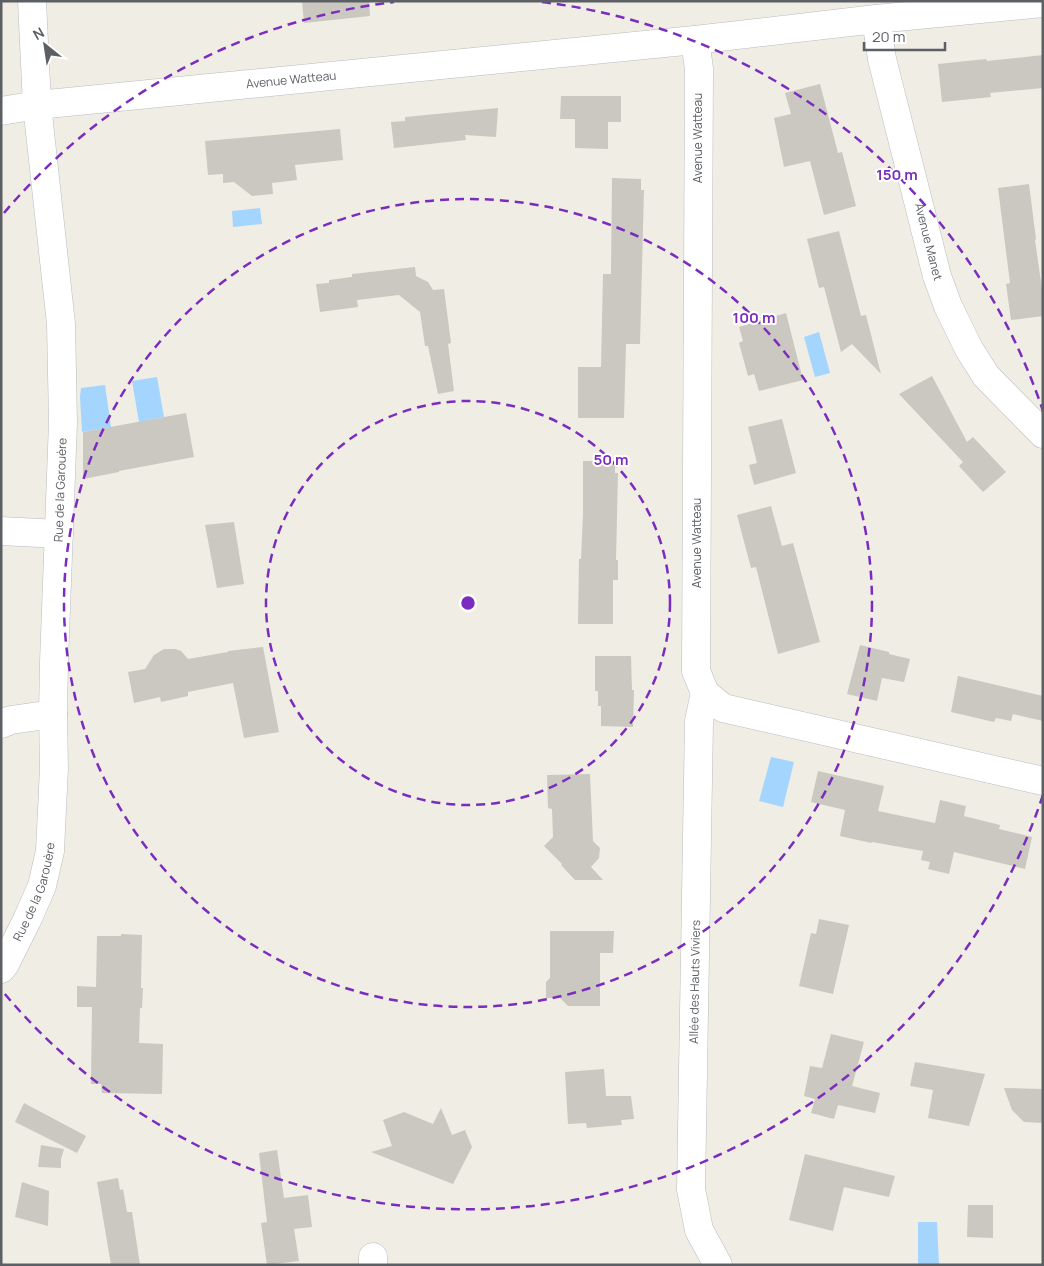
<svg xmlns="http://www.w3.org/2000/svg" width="1044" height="1266" font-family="Manrope,sans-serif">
  <rect width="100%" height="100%" fill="#efede4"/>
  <g fill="#a4d5ff">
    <path d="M260,208l2,16 -29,3 -1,-16z"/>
    <path d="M819,332l11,41 -15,4 -11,-40z"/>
    <path d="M157,377l7,40 -25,5 -7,-41z"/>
    <path d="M105,385l6,42 -29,5 -2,-35 1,-9z"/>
    <path d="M771,757l23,5 -11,45 -24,-6z"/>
    <path d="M918,1222h19l2,43h-21z"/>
  </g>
  <g fill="#cac8c1">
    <path d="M302,1h67l1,15 -66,7z"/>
    <path d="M1043,55v33l-53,5 1,4 -49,5 -4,-38 48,-5 1,2z"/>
    <path d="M820,84l18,69 4,-1 14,54 -32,9 -14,-54 -26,6 -10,-49 17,-4 -6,-21z"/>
    <path d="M561,96h60v26h-13v27l-33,-1v-29h-15z"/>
    <path d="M498,108l-2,29 -31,-2 1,5 -72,8 -3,-26 14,-1v-4z"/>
    <path d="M340,129l3,31 -48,5 2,15 -25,3 1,11 -21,2 -18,-14 -11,1v-9l-15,1 -3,-34z"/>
    <path d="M612,178l29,1v11h3l-4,154h-14l-2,74h-46v-51h23l2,-93h8z"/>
    <path d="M1029,184l7,55 -1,1 2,14 6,43v19l-32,4 -5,-36 4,-1 -12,-95z"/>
    <path d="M839,231l22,85 5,-1 15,59 -29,-30 -11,8 -17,-65 -5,1 -12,-49z"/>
    <path d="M415,267l1,9 12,6 5,8 11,-1 7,54 -3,1 6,47 -16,3 -10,-48h-3l-5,-34 -21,-17 -42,5 1,7 -38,5 -4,-28 13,-1v-3l23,-3v-3z"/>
    <path d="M786,313l17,67 -44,11 -5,-17 -6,2 -9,-33 4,-2 -4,-14z"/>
    <path d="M932,376l35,66 6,-5 33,35 -23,20 -24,-26 4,-4 -64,-68z"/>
    <path d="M186,413l8,44 -75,14v1l-36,7v-47z"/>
    <path d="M782,419l14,54 -42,12 -5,-20 8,-2 -9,-36z"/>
    <path d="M583,461h32v12h3l-2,87h2v20h-5v44h-35l1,-65h2l2,-45z"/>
    <path d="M771,506l11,40 11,-3 27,99 -42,12 -22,-87 -5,1 -14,-53z"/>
    <path d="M234,522l10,62 -27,4 -12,-63z"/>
    <path d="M860,645l29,7v2l21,5 -6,23 -22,-4 -5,23 -30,-7z"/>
    <path d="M263,647l16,85 -35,6 -11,-55 -45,9v4l-27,6 -1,-5 -26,6 -6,-31 17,-3 9,-14 10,-6h11l6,2 7,8 40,-7v-1z"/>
    <path d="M595,656h36l1,34h2l-1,37 -32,-1v-20h-3v-15h-3z"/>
    <path d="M958,676l85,20v25l-30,-7 -2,7 -15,-3 -2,4 -43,-10z"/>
    <path d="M818,771l66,15 -6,25 57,12 5,-23 26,6 -2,10 36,9 -1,4 33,8 -7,32 -71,-17 -5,22 -21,-5 2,-7 -9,-2 2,-9 -51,-9 -1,1 -31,-7 5,-26 -34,-8z"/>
    <path d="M590,774l3,67 7,7 -1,10 -8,9 12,13h-28l-14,-15 1,-1 -18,-18 9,-9 -1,-28 -4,-1 -1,-33z"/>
    <path d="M819,919l30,6 -16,69 -34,-8 12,-53 5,1z"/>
    <path d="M550,931h64l-1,22h-13v53h-32l-8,-8h-14v-16l4,-4z"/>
    <path d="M121,934l21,1 -1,53h2l-1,20h-2l-1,35 24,1 -1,50 -60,-1 -1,-9h-10l1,-77h-15v-21l19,1 1,-51h24z"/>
    <path d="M831,1034l33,8 -12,44 28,7 -5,20 -37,-8 -4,14 -23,-6 4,-14 -11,-3 6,-30 12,2z"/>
    <path d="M915,1062l70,12 -16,52 -41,-8 5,-28 -23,-4z"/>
    <path d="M604,1069l2,27h25l3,23 -13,1 1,5 -35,3 -1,-5 -18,1 -3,-52z"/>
    <path d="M1004,1088l39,1v34l-19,-1 -12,-12z"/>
    <path d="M24,1103l62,33 -9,17 -62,-31z"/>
    <path d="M441,1108l11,27 13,-5 7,17 -19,37 -82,-32 21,-6 -9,-26 21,-8 29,12z"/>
    <path d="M41,1145l23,4 -3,10v9l-23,-1z"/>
    <path d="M277,1150l7,48 24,-3 4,32 -18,2 5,32 -32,4 -6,-42 6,-1 -8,-69z"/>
    <path d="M805,1154l90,22 -6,21 -45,-10 -11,44 -44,-11z"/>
    <path d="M118,1178l2,12 3,-1 4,23h5l8,53h-29l-14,-83z"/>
    <path d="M22,1182l27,9 -1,35 -33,-9z"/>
    <path d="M968,1205h25v33l-26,-1z"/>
  </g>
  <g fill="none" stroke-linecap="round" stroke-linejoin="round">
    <g stroke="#b9bcc1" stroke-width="29">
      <g id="minor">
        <path id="s1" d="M876,19l6,40 55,217 11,30 21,43 17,27 57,58"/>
        <path d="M695,40l4,29 -3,602 9,22 18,15 320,73"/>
        <path id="s2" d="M1,111l36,-6 41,-4 617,-61 181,-21 167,-16"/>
        <path d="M1,531l58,3"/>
        <path d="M705,693l-6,28 -8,468 8,41 19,35"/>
        <path d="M1,724l10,-4 42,-6"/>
        <path id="s3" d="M1,969l4,-5 22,-44 15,-34 8,-35 4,-83 -1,-54 1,-52 9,-240 -2,-98 -24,-219 -5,-104"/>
        <path d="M373,1257v8"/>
      </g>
    </g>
    <use href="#minor" stroke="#fff" stroke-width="28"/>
  </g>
  <g fill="none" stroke="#7b2cbf" stroke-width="2.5" stroke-dasharray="9 6">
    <circle cx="468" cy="603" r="202"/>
    <circle cx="468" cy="603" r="404"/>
    <path d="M1043 795A606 606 0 0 1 4 993M4 213A606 606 0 0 1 394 2M542 2A606 606 0 0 1 1043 411"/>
  </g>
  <g text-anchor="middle" stroke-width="4" stroke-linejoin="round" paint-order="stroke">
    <g font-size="12" fill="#5c6065" stroke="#fff">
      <text dy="4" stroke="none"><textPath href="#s2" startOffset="292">Avenue Watteau</textPath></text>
      <text transform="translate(698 138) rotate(-90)" y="4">Avenue Watteau</text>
      <text dy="4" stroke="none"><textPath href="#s1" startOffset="229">Avenue Manet</textPath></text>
      <text dy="4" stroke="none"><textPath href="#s3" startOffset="490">Rue de la Garouère</textPath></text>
      <text transform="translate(697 543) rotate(-90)" y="4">Avenue Watteau</text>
      <text dy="4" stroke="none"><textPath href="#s3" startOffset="85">Rue de la Garouère</textPath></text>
      <text transform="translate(695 982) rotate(-89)" y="4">Allée des Hauts Viviers</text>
    </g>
  </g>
  <circle cx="468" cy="603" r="8" fill="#7b2cbf" stroke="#fff" stroke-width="2.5"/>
  <g font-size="15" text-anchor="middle" font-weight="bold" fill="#7b2cbf" stroke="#fff" stroke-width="4" stroke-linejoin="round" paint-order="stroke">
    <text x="897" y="180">150 m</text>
    <text x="754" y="323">100 m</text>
    <text x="611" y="465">50 m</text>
  </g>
  <rect width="1044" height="1266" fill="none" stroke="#5c6065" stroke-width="5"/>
  <g transform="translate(45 45) rotate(330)" stroke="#ffffff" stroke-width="4" paint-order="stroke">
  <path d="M0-4L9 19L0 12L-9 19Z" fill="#5c6065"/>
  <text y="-8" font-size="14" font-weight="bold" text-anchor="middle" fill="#5c6065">N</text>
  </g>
  <path d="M864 42v8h81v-8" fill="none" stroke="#5c6065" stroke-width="2.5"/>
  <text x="872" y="42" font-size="15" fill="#5c6065" stroke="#ffffff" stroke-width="4" paint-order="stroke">20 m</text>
</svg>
